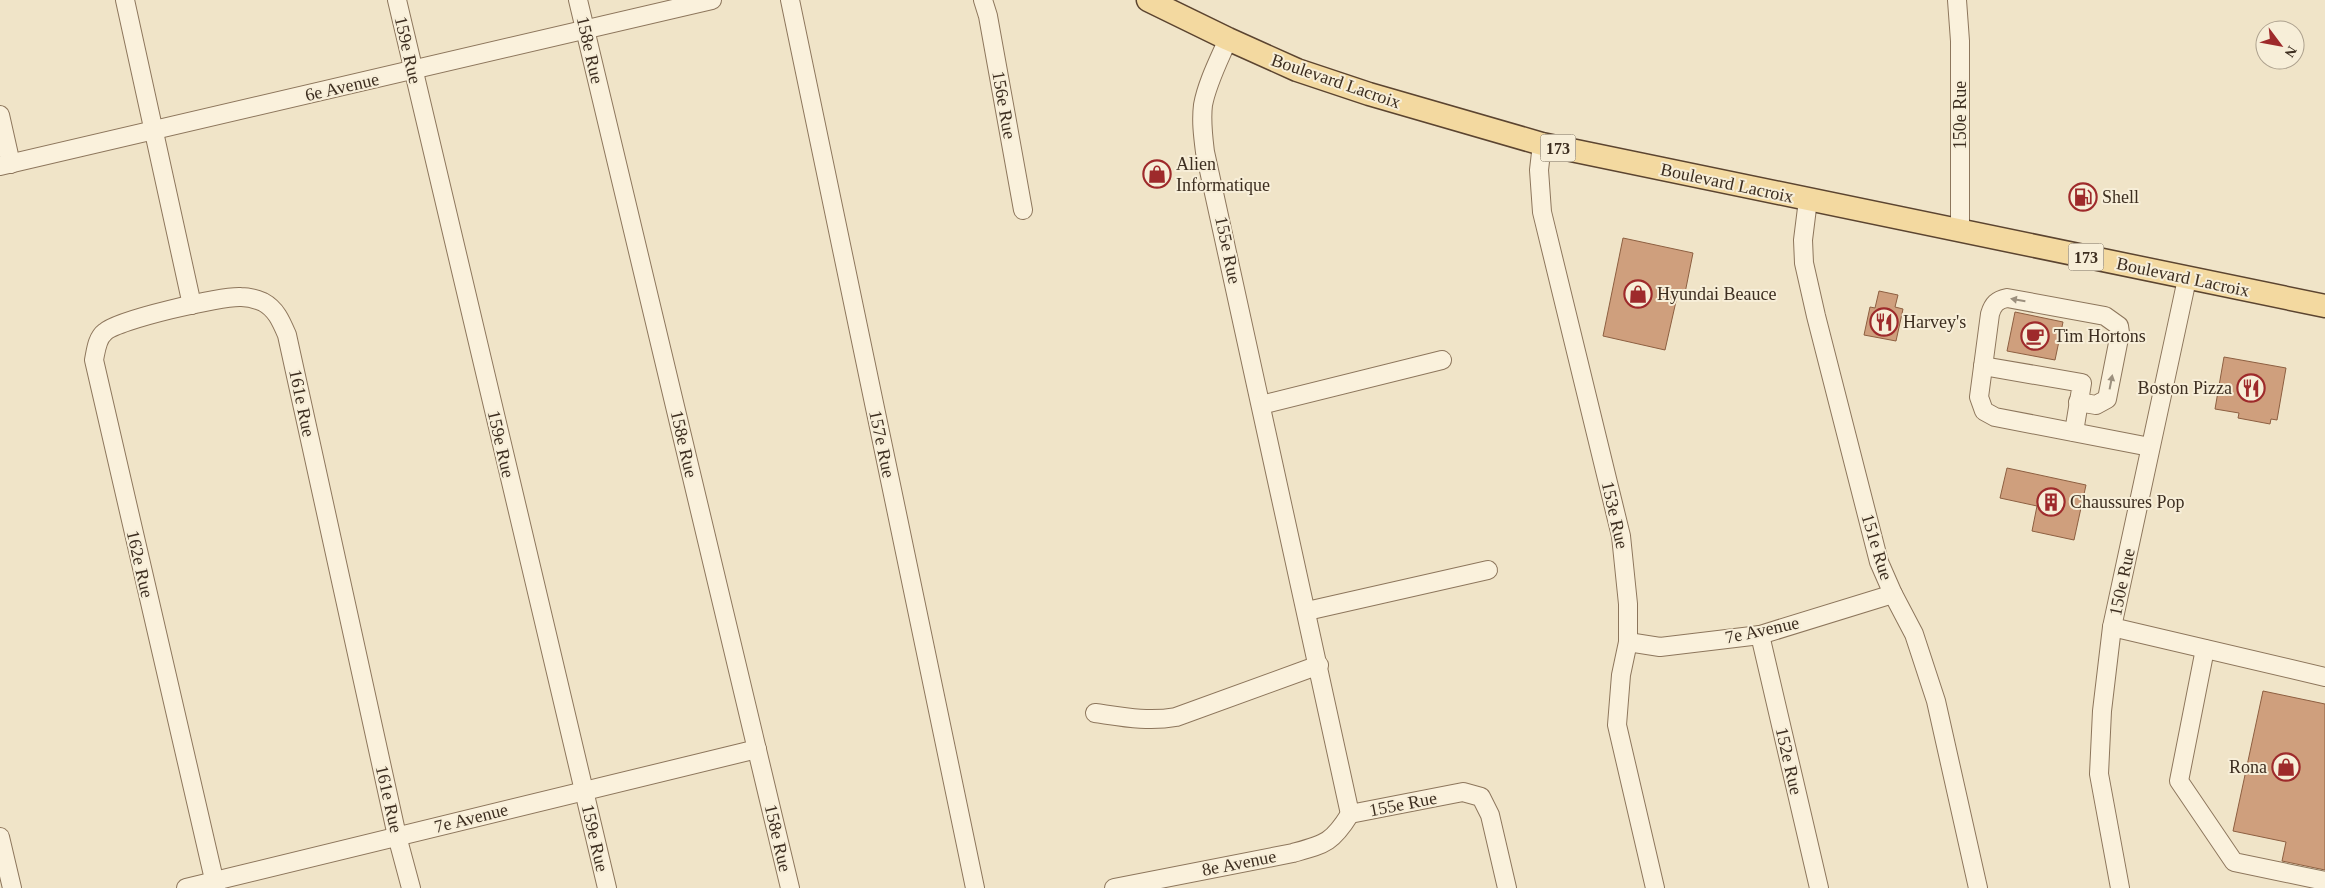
<svg xmlns="http://www.w3.org/2000/svg" width="2325" height="888" font-family="Georgia,serif">
  <rect width="100%" height="100%" fill="#f0e4c8"/>
  <g fill="#cf9f7d" stroke="#8d5f41">
    <path d="M1623,238l70,15 -9,45 -7,-1 -12,53 -62,-14z"/>
    <path d="M1879,291l19,4 -3,12 8,2 -7,32 -32,-6 6,-28 5,1z"/>
    <path d="M2015,312l48,10 -8,38 -48,-9z"/>
    <path d="M2224,357l62,11 -9,52 -6,-1 -1,5 -32,-6 1,-5 -24,-4z"/>
    <path d="M2007,468l79,17 -12,55 -42,-9 5,-25 -37,-8z"/>
    <path d="M2263,691l62,13v166l-43,-9 4,-19 -53,-11z"/>
  </g>
  <g fill="none" stroke-linecap="round" stroke-linejoin="round">
    <g stroke="#8d765c" stroke-width="20">
      <g id="minor">
        <path d="M125,0l67,305"/>
        <path d="M397,0l210,888"/>
        <path d="M578,0l212,888"/>
        <path d="M790,0l185,888"/>
        <path d="M983,0l5,16 35,194"/>
        <path d="M1957,0l3,41v190"/>
        <path d="M1228,39c-9,21 -21,44 -25,66 -2,16 0,31 2,47l145,662"/>
        <path d="M0,115l11,49"/>
        <path d="M1542,144l-3,26 3,42 79,324 7,68v38l-7,33 -4,50 38,163"/>
        <path d="M0,166l712,-166"/>
        <path d="M1808,200l-5,40 1,23 12,53 63,246 14,32 21,40 22,67 42,187"/>
        <path d="M1983,366l99,17 -8,49"/>
        <path d="M2078,402l18,3 11,-6 13,-66 -1,-7 -14,-10 -98,-18c-10,2 -14,6 -17,16l-11,83 5,14 11,6 155,30"/>
        <path d="M1261,405l181,-45"/>
        <path d="M1307,611l181,-41"/>
        <path d="M2112,627l213,50"/>
        <path d="M1760,635l59,253"/>
        <path d="M1628,642l32,5 100,-12 133,-41"/>
        <path d="M2205,649l-26,132 55,81 91,19"/>
        <path d="M1095,713c28,4 53,9 81,4l143,-52"/>
        <path d="M1350,814l113,-22 18,5 9,18 17,73"/>
        <path d="M0,837l12,51"/>
        <path d="M186,888l571,-139"/>
        <path d="M216,888l-122,-528c2,-10 3,-22 11,-28 12,-12 116,-36 136,-35 7,0 15,2 22,5 13,7 18,19 24,33l110,501 14,52"/>
        <path d="M1114,888l179,-35c32,-9 39,-10 57,-39"/>
        <path d="M2120,888l-21,-114 3,-63 10,-84 75,-348"/>
      </g>
    </g>
    <g stroke="#5b4430" stroke-width="25">
      <path id="major" d="M1148,0l80,39 69,31 72,24 173,50 783,162"/>
    </g>
    <use href="#minor" stroke="#faf1dc" stroke-width="18"/>
    <use href="#major" stroke="#f3d9a0" stroke-width="22"/>
  </g>
  <defs><path id="oneway-solid" d="M-6-.8H1V-3.2L6.5 0L1 3.2V.8H-6Z" transform="scale(1.25)"/></defs>
  <g fill="#9c907e">
    <use href="#oneway-solid" transform="translate(2018 300) rotate(-170)"/>
    <use href="#oneway-solid" transform="translate(2111 382) rotate(-79)"/>
  </g>
  <defs>
    <g id="shop-ring" transform="scale(1.4375)"><circle r="9.5" fill="#f7eed8" stroke="#9e2a2b" stroke-width="1.5"/><path d="M-5-2.5h2.3a2.7 3.5 0 0 1 5.4 0H5L5.5 6h-11ZM-1.5-2.5h3a1.5 2.3 0 0 0-3 0Z" fill="#9e2a2b"/></g>
    <g id="fuel-ring" transform="scale(1.4375)"><circle r="9.5" fill="#f7eed8" stroke="#9e2a2b" stroke-width="1.5"/><path d="M-5.5-6h7V0h2V4h1.3V-2.5L3-4.5l.8-.8L6-3V5H2.5V1h-1V6h-7ZM-4.2-4.7v3.2H.2V-4.7Z" fill="#9e2a2b"/></g>
    <g id="restaurant-ring" transform="scale(1.4375)"><circle r="9.5" fill="#f7eed8" stroke="#9e2a2b" stroke-width="1.5"/><path d="M-5-6h1v4h1v-4h1v4h1v-4h1v5L-1.5 .5V6h-2V.5L-5-1ZM5-6V6H3V1.5H1.5Q1.5-4 5-6Z" fill="#9e2a2b"/></g>
    <g id="cafe-ring" transform="scale(1.4375)"><circle r="9.5" fill="#f7eed8" stroke="#9e2a2b" stroke-width="1.5"/><path d="M-5.5-4.5H6V0H3Q3 3.5 0 3.5H-2.5Q-5.5 3.5-5.5 0ZM3-3.2v2h1.7v-2ZM-6 4.5H4V6H-6Z" fill="#9e2a2b"/></g>
    <g id="building-ring" transform="scale(1.4375)"><circle r="9.5" fill="#f7eed8" stroke="#9e2a2b" stroke-width="1.5"/><path d="M-4-6H4V6H1V3H-1V6H-4ZM-2.5-4.3h1.7v1.8h-1.7ZM.8-4.3h1.7v1.8H.8ZM-2.5-1h1.7V.8h-1.7ZM.8-1h1.7V.8H.8Z" fill="#9e2a2b"/></g>
  </defs>
  <g fill-rule="evenodd">
    <use href="#shop-ring" x="1157" y="174"/>
    <use href="#fuel-ring" x="2083" y="197"/>
    <use href="#shop-ring" x="1638" y="294"/>
    <use href="#restaurant-ring" x="1884" y="322"/>
    <use href="#cafe-ring" x="2035" y="336"/>
    <use href="#restaurant-ring" x="2251" y="388"/>
    <use href="#building-ring" x="2051" y="502"/>
    <use href="#shop-ring" x="2286" y="767"/>
  </g>
  <g text-anchor="middle" stroke-width="4" stroke-linejoin="round" paint-order="stroke">
    <g fill="#f7eed8" stroke="#756857" stroke-width="1">
      <rect x="1540.5" y="134.5" width="35" height="27" rx="4"/>
      <rect x="2068.5" y="243.5" width="35" height="27" rx="4"/>
    </g>
    <g font-size="16" font-weight="bold" fill="#3d2e20">
      <text x="1558" y="154">173</text>
      <text x="2086" y="263">173</text>
    </g>
    <g font-size="18" fill="#3d2e20" stroke="#f7eed8">
      <text transform="translate(408 50) rotate(77)" y="6">159e Rue</text>
      <text transform="translate(590 50) rotate(77)" y="6">158e Rue</text>
      <text transform="translate(1336 81) rotate(19)" y="6">Boulevard Lacroix</text>
      <text transform="translate(342 87) rotate(-13)" y="6">6e Avenue</text>
      <text transform="translate(1004 105) rotate(80)" y="6">156e Rue</text>
      <text transform="translate(1960 115) rotate(-90)" y="6">150e Rue</text>
      <text transform="translate(1727 183) rotate(12)" y="6">Boulevard Lacroix</text>
      <text transform="translate(1228 250) rotate(78)" y="6">155e Rue</text>
      <text transform="translate(2183 277) rotate(12)" y="6">Boulevard Lacroix</text>
      <text transform="translate(302 403) rotate(78)" y="6">161e Rue</text>
      <text transform="translate(501 444) rotate(77)" y="6">159e Rue</text>
      <text transform="translate(684 444) rotate(77)" y="6">158e Rue</text>
      <text transform="translate(882 444) rotate(78)" y="6">157e Rue</text>
      <text transform="translate(1615 515) rotate(77)" y="6">153e Rue</text>
      <text transform="translate(1877 547) rotate(73)" y="6">151e Rue</text>
      <text transform="translate(140 564) rotate(77)" y="6">162e Rue</text>
      <text transform="translate(2122 582) rotate(-78)" y="6">150e Rue</text>
      <text transform="translate(1762 630) rotate(-12)" y="6">7e Avenue</text>
      <text transform="translate(1789 761) rotate(77)" y="6">152e Rue</text>
      <text transform="translate(389 799) rotate(77)" y="6">161e Rue</text>
      <text transform="translate(1403 804) rotate(-11)" y="6">155e Rue</text>
      <text transform="translate(471 818) rotate(-14)" y="6">7e Avenue</text>
      <text transform="translate(595 838) rotate(77)" y="6">159e Rue</text>
      <text transform="translate(778 838) rotate(77)" y="6">158e Rue</text>
      <text transform="translate(1239 863) rotate(-11)" y="6">8e Avenue</text>
    </g>
    <g font-size="18" fill="#3d2e20" stroke="#f7eed8" text-anchor="start">
      <text x="1176" y="170">Alien<tspan x="1176" dy="21">Informatique</tspan></text>
      <text x="2102" y="203">Shell</text>
      <text x="1657" y="300">Hyundai Beauce</text>
      <text x="1903" y="328">Harvey's</text>
      <text x="2054" y="342">Tim Hortons</text>
      <text x="2232" y="394" text-anchor="end">Boston Pizza</text>
      <text x="2070" y="508">Chaussures Pop</text>
      <text x="2267" y="773" text-anchor="end">Rona</text>
    </g>
  </g>
  <g transform="translate(2280 45) rotate(122)"><circle r="24" fill="#f7eed8" stroke="#ada18e"/>
  <path d="M0-4L9 19L0 12L-9 19Z" fill="#9e2a2b"/>
  <text y="-8" font-size="14" font-weight="bold" text-anchor="middle" fill="#3d2e20">N</text>
  </g>
</svg>
